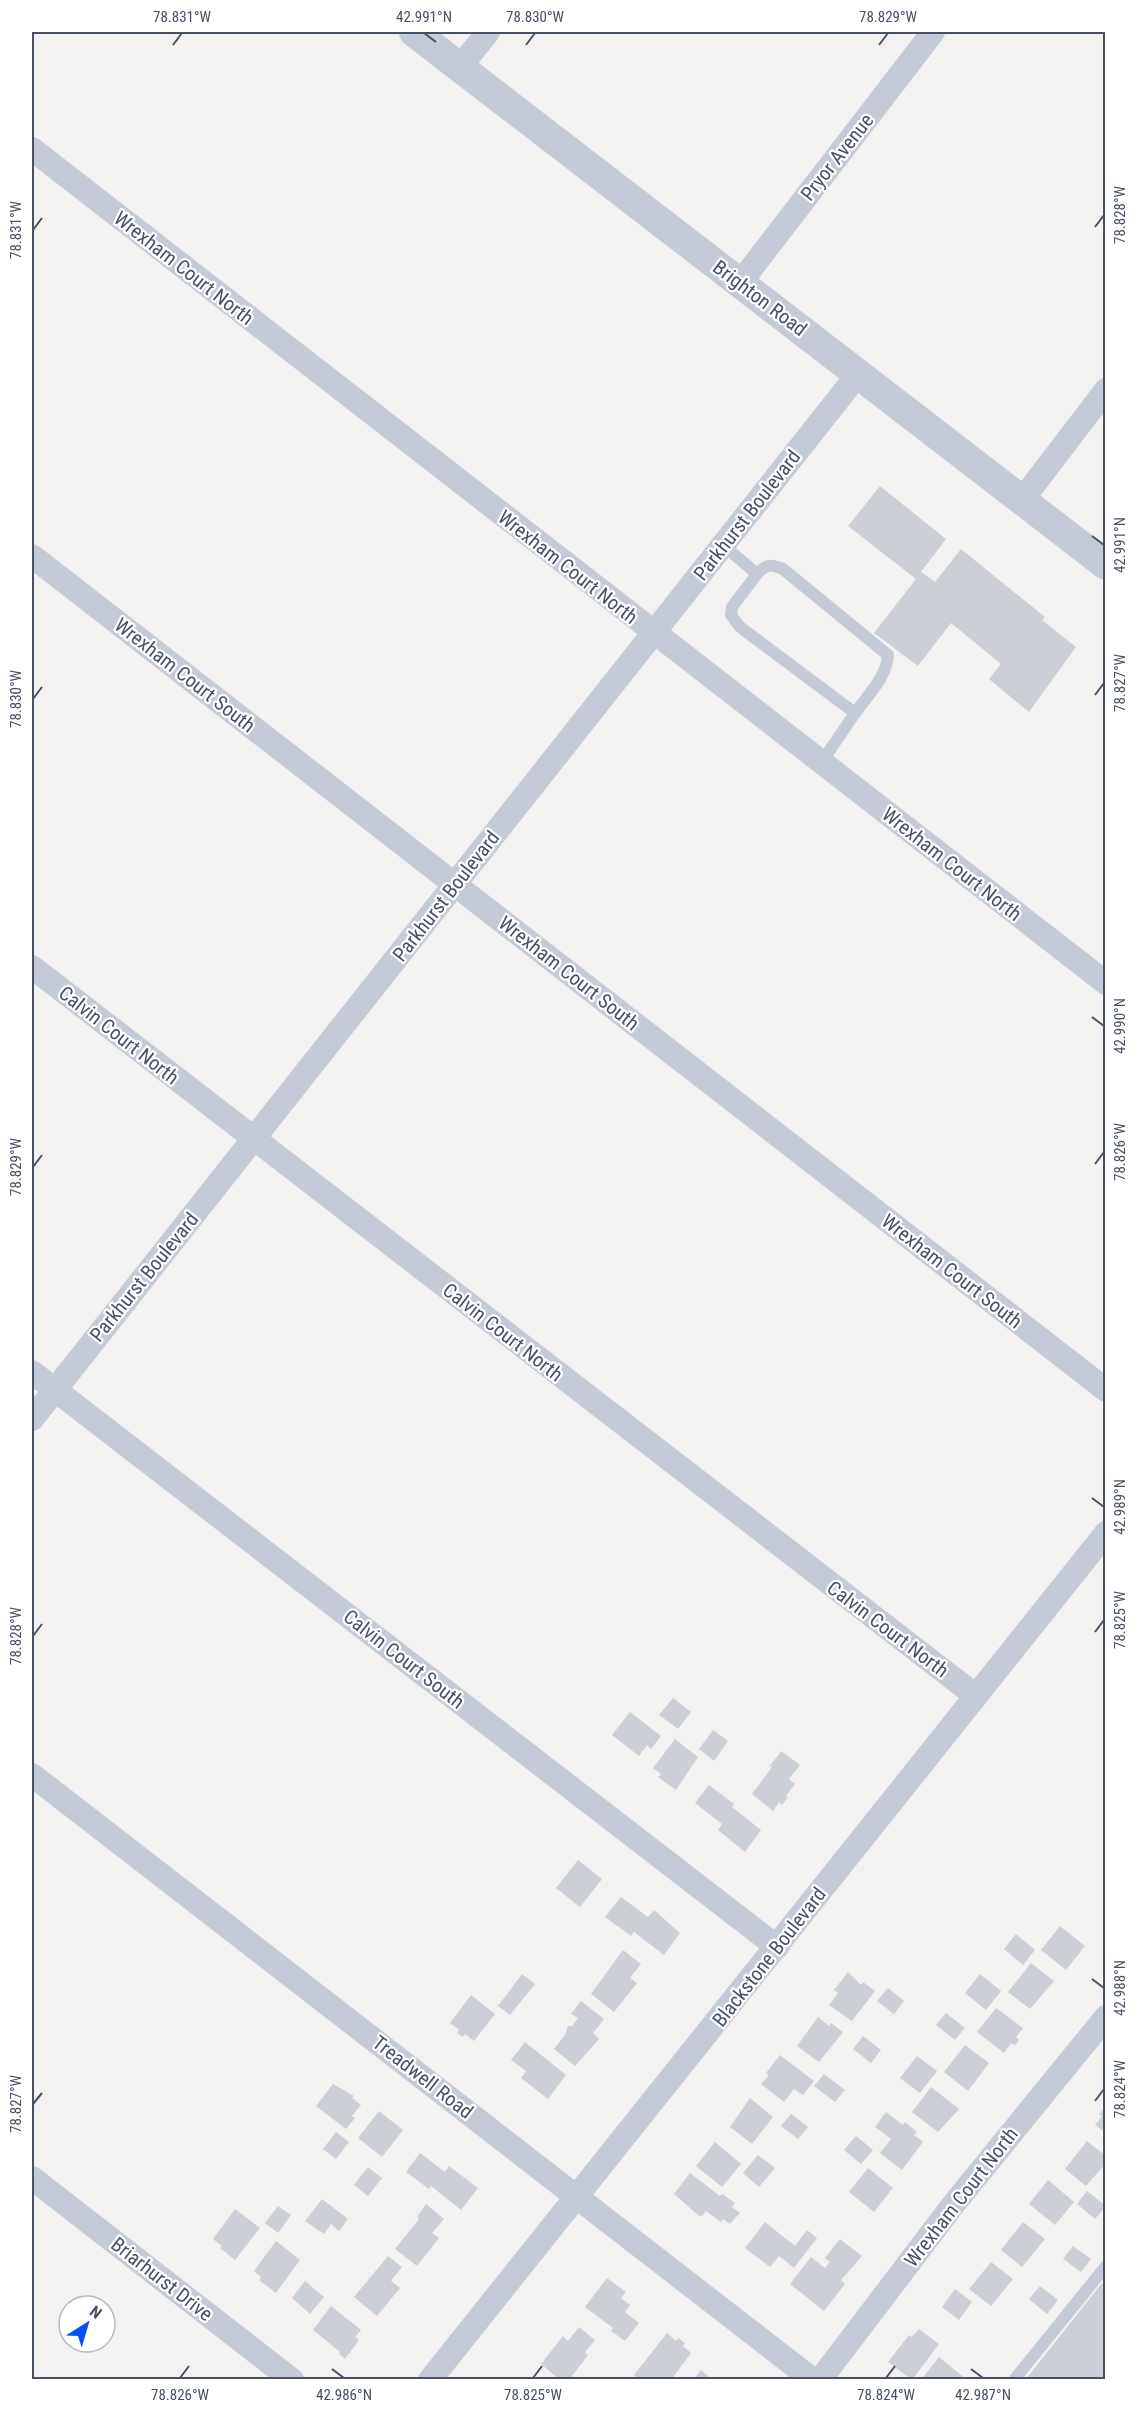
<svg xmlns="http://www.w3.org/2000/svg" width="1137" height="2411" font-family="'Roboto Condensed',sans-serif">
  <rect width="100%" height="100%" fill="#f4f1f1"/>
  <g fill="#cdcfd7">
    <path d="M880,486l66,53 -25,33 14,10 26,-33 84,68 -3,3 34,27 -47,65 -40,-33 12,-15 -50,-41 -33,43 -44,-33 42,-54 -68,-53z"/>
    <path d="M673,1698l18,14 -13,17 -19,-14z"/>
    <path d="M630,1712l31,24 -10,13 -4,-4 -8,11 -27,-21z"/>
    <path d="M713,1730l15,11 -14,20 -15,-12z"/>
    <path d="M675,1739l23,18 -22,33 -18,-13 3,-3 -8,-6z"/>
    <path d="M781,1751l19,14 -11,14 6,5 -9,12 2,1 -6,8 -3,-3 -6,9 -21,-17 20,-27 -2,-1z"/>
    <path d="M709,1785l25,19 -2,3 29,23 -16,22 -27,-22 4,-6 -27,-21z"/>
    <path d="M578,1860l24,19 -22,28 -24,-19z"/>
    <path d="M621,1897l27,20 6,-7 26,23 -16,22 -30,-23 -3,4 -26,-19z"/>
    <path d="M1060,1926l25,20 -19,24 -25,-20z"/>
    <path d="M1016,1934l19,16 -12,15 -19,-16z"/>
    <path d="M623,1950l18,14 -11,14 7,5 -23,29 -23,-18z"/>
    <path d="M1031,1963l23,18 -24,28 -22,-17z"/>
    <path d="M848,1972l13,13 2,-3 12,9 -23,30 -23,-16 9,-12 -4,-3z"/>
    <path d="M522,1974l13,10 -25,31 -12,-9z"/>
    <path d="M980,1974l21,17 -15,19 -21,-17z"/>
    <path d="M888,1988l16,13 -10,13 -17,-13z"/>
    <path d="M471,1995l24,19 -21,27 -9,-7 -2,3 -6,-4 2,-3 -9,-7z"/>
    <path d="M581,2001l23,18 -11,14 6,6 -24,27 -21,-17 11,-14 3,-9h4l6,-8 -7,-4z"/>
    <path d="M996,2008l27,20 -7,9 3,3 -4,5 -4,-2 -7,10 -27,-21z"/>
    <path d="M946,2013l19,15 -10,12 -19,-15z"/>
    <path d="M818,2017l11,9 2,-3 12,9 -24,30 -22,-16z"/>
    <path d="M863,2036l18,14 -10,13 -18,-14z"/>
    <path d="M525,2042l41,33 -18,24 -27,-21 5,-7 -15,-11z"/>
    <path d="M965,2045l24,18 -21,28 -24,-19z"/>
    <path d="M780,2055l34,26 -11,14 -9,-6 -10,13 -23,-18 8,-9 -3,-2z"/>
    <path d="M917,2056l20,15 -17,22 -20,-15z"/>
    <path d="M824,2074l21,16 -10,12 -21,-16z"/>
    <path d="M333,2084l21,12 -2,2 9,7 -9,11 3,2 -9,11 -30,-23z"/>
    <path d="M931,2087l28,22 -21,23 -26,-20z"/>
    <path d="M750,2098l23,19 -21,27 -22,-17z"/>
    <path d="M1104,2108l2,1v24l-11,-8 7,-9 -3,-2z"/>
    <path d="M379,2111l24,19 -21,27 -24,-19z"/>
    <path d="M886,2112l17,13 2,-3 12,10 -3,3 9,7 -21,28 -22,-17 11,-14 -16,-12z"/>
    <path d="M791,2114l17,13 -10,12 -17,-13z"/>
    <path d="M336,2132l13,10 -13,17 -13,-10z"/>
    <path d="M856,2136l17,14 -12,14 -17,-14z"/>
    <path d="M1087,2141l19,15v7l-20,23 -21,-17z"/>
    <path d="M715,2142l26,22 -19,23 -26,-21z"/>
    <path d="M420,2153l25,19 4,-6 29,22 -17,22 -30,-24 -2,3 -23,-17z"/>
    <path d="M758,2155l17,13 -16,19 -16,-14z"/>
    <path d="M368,2167l14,11 -14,18 -14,-11z"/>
    <path d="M868,2168l25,20 -19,24 -25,-20z"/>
    <path d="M690,2173l30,23 2,-2 13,9 -3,4 8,6 -10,11 -7,-5 -2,3 -15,-11 -4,5h-3l-25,-22z"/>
    <path d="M1048,2180l26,22 -19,23 -26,-21z"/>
    <path d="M1087,2191l19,15 -11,13 -18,-15z"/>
    <path d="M322,2199l26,20 -9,12 -8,-7 -7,10 -19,-13z"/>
    <path d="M426,2204l18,15 -12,14 7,5 -22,28 -22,-17 24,-30 -2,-2z"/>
    <path d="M278,2206l13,9 -13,18 -13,-10z"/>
    <path d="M235,2209l25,19 -25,32 -15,-12 2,-2 -9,-7z"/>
    <path d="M765,2222l30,24 12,-16 10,8 -23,30 -15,-12 -9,11 -25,-19z"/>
    <path d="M1023,2222l22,17 -23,28 -21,-17z"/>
    <path d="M840,2239l22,17 -21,24 4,4 -21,27 -34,-27 21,-27 14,11 5,-6 -5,-4z"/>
    <path d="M276,2241l24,19 -24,33 -17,-13 2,-3 -7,-6z"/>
    <path d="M1073,2246l18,13 -10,13 -18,-13z"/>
    <path d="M388,2256l14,11 -11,14 9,7 -23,28 -23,-19z"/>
    <path d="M991,2262l22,17 -22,27 -22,-17z"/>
    <path d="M607,2278l19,14 -5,6 9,7 -5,7 14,11 -14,18 -14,-10 2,-3 -28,-21z"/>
    <path d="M305,2281l19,16 -14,17 -18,-16z"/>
    <path d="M1102,2283l4,3v94h-81z"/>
    <path d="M1040,2286l18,14 -11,14 -18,-15z"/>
    <path d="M955,2289l17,13 -13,18 -17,-13z"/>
    <path d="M331,2306l30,24 -6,7 4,3 -14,19 -6,-5 1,-2 -27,-22z"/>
    <path d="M579,2327l16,13 -10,12 3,3 -19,25h-9l-19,-16 22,-28 5,5z"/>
    <path d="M919,2329l20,15 -27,36 -24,-18 21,-27 3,2z"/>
    <path d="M667,2333l9,8 2,-3 7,5 -2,3 8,7 -20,27h-31l-6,-5z"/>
    <path d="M939,2357l28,23h-46z"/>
    <path d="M701,2370l12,10h-20z"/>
  </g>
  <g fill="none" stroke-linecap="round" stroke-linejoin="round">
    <g stroke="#c4cbd7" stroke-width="12">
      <path d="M723,545l34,29 -25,33 -1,8 9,12 115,86 -34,50"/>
      <path d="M757,574c9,-10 14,-10 26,-5l105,86c-1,22 -21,41 -33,58"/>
      <path d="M1014,2380l92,-114"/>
    </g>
    <g stroke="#c4cbd7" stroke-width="24">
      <path d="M460,67l28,-35"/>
      <path d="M32,149l1074,834"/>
      <path d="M740,283l193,-251"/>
      <path d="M1022,500l84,-110"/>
      <path d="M32,556l1074,834"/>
      <path d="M32,967l944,729"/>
      <path d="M32,1372l745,575"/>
      <path d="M32,1419l827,-1046"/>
      <path d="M32,1775l781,605"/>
      <path d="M32,2178l260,202"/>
      <path d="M430,2380l676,-847"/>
      <path d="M820,2380l133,-175 153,-188"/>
    </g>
    <path stroke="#c4cbd7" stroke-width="30" d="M414,32l692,533"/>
  </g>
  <path fill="none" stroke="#475161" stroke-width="2" d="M424,33l12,9M173,45l9,-12M526,45l9,-12M879,45l9,-12M1095,227l9,-12M33,230l9,-12M1092,536l12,9M1095,695l9,-12M33,699l9,-12M1092,1017l12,9M1095,1164l9,-12M33,1167l9,-12M1092,1498l12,9M1095,1632l9,-12M33,1636l9,-12M1092,1979l12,9M1095,2101l9,-12M33,2104l9,-11M332,2369l12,9M971,2369l12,9M180,2378l9,-12M533,2378l9,-12M886,2378l9,-12"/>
  <g text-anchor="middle" stroke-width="4.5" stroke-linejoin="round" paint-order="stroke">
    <g font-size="20" fill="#475161" stroke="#fff">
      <text transform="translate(837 157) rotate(-52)" y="7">Pryor Avenue</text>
      <text transform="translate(184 268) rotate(38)" y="7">Wrexham Court North</text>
      <text transform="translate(760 298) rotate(37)" y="7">Brighton Road</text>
      <text transform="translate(747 515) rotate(-52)" y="7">Parkhurst Boulevard</text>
      <text transform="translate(568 567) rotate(38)" y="7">Wrexham Court North</text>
      <text transform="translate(185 675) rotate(38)" y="7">Wrexham Court South</text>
      <text transform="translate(952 864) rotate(38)" y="7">Wrexham Court North</text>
      <text transform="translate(446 896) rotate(-52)" y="7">Parkhurst Boulevard</text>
      <text transform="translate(569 973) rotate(38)" y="7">Wrexham Court South</text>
      <text transform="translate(119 1035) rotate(38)" y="7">Calvin Court North</text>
      <text transform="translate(952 1271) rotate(38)" y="7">Wrexham Court South</text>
      <text transform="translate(144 1277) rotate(-51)" y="7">Parkhurst Boulevard</text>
      <text transform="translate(503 1332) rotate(38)" y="7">Calvin Court North</text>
      <text transform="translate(888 1629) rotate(37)" y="7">Calvin Court North</text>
      <text transform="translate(404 1659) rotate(38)" y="7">Calvin Court South</text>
      <text transform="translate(769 1957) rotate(-52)" y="7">Blackstone Boulevard</text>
      <text transform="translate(423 2077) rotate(38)" y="7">Treadwell Road</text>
      <text transform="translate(961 2197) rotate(-52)" y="7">Wrexham Court North</text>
      <text transform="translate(162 2279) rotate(38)" y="7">Briarhurst Drive</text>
    </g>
  </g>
  <rect width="1137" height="2411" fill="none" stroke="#ffffff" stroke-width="66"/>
  <g transform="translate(87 2324) rotate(37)"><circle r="28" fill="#ffffff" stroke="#b5b9c0" stroke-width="1.5"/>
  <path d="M0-4.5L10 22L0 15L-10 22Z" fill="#0851f7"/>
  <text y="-9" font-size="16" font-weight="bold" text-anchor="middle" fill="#475161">N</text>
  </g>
  <rect x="33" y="33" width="1071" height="2345" fill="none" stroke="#475161" stroke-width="2"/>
  <g font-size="15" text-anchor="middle" fill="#475161">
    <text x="182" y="22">78.831°W</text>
    <text x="424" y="22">42.991°N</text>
    <text x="535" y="22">78.830°W</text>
    <text x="888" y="22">78.829°W</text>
    <text transform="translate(1120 215) rotate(-90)" y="5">78.828°W</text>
    <text transform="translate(16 230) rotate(-90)" y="5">78.831°W</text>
    <text transform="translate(1120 545) rotate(-90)" y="5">42.991°N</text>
    <text transform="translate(1120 683) rotate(-90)" y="5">78.827°W</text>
    <text transform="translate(16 699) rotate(-90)" y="5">78.830°W</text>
    <text transform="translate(1120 1026) rotate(-90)" y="5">42.990°N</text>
    <text transform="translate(1120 1152) rotate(-90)" y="5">78.826°W</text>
    <text transform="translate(16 1167) rotate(-90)" y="5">78.829°W</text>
    <text transform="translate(1120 1507) rotate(-90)" y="5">42.989°N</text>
    <text transform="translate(1120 1620) rotate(-90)" y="5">78.825°W</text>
    <text transform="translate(16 1636) rotate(-90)" y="5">78.828°W</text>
    <text transform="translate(1120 1988) rotate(-90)" y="5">42.988°N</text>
    <text transform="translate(1120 2089) rotate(-90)" y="5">78.824°W</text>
    <text transform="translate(16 2104) rotate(-90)" y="5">78.827°W</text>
    <text x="180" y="2400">78.826°W</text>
    <text x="344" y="2400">42.986°N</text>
    <text x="533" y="2400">78.825°W</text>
    <text x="886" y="2400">78.824°W</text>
    <text x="983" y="2400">42.987°N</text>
  </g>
</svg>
